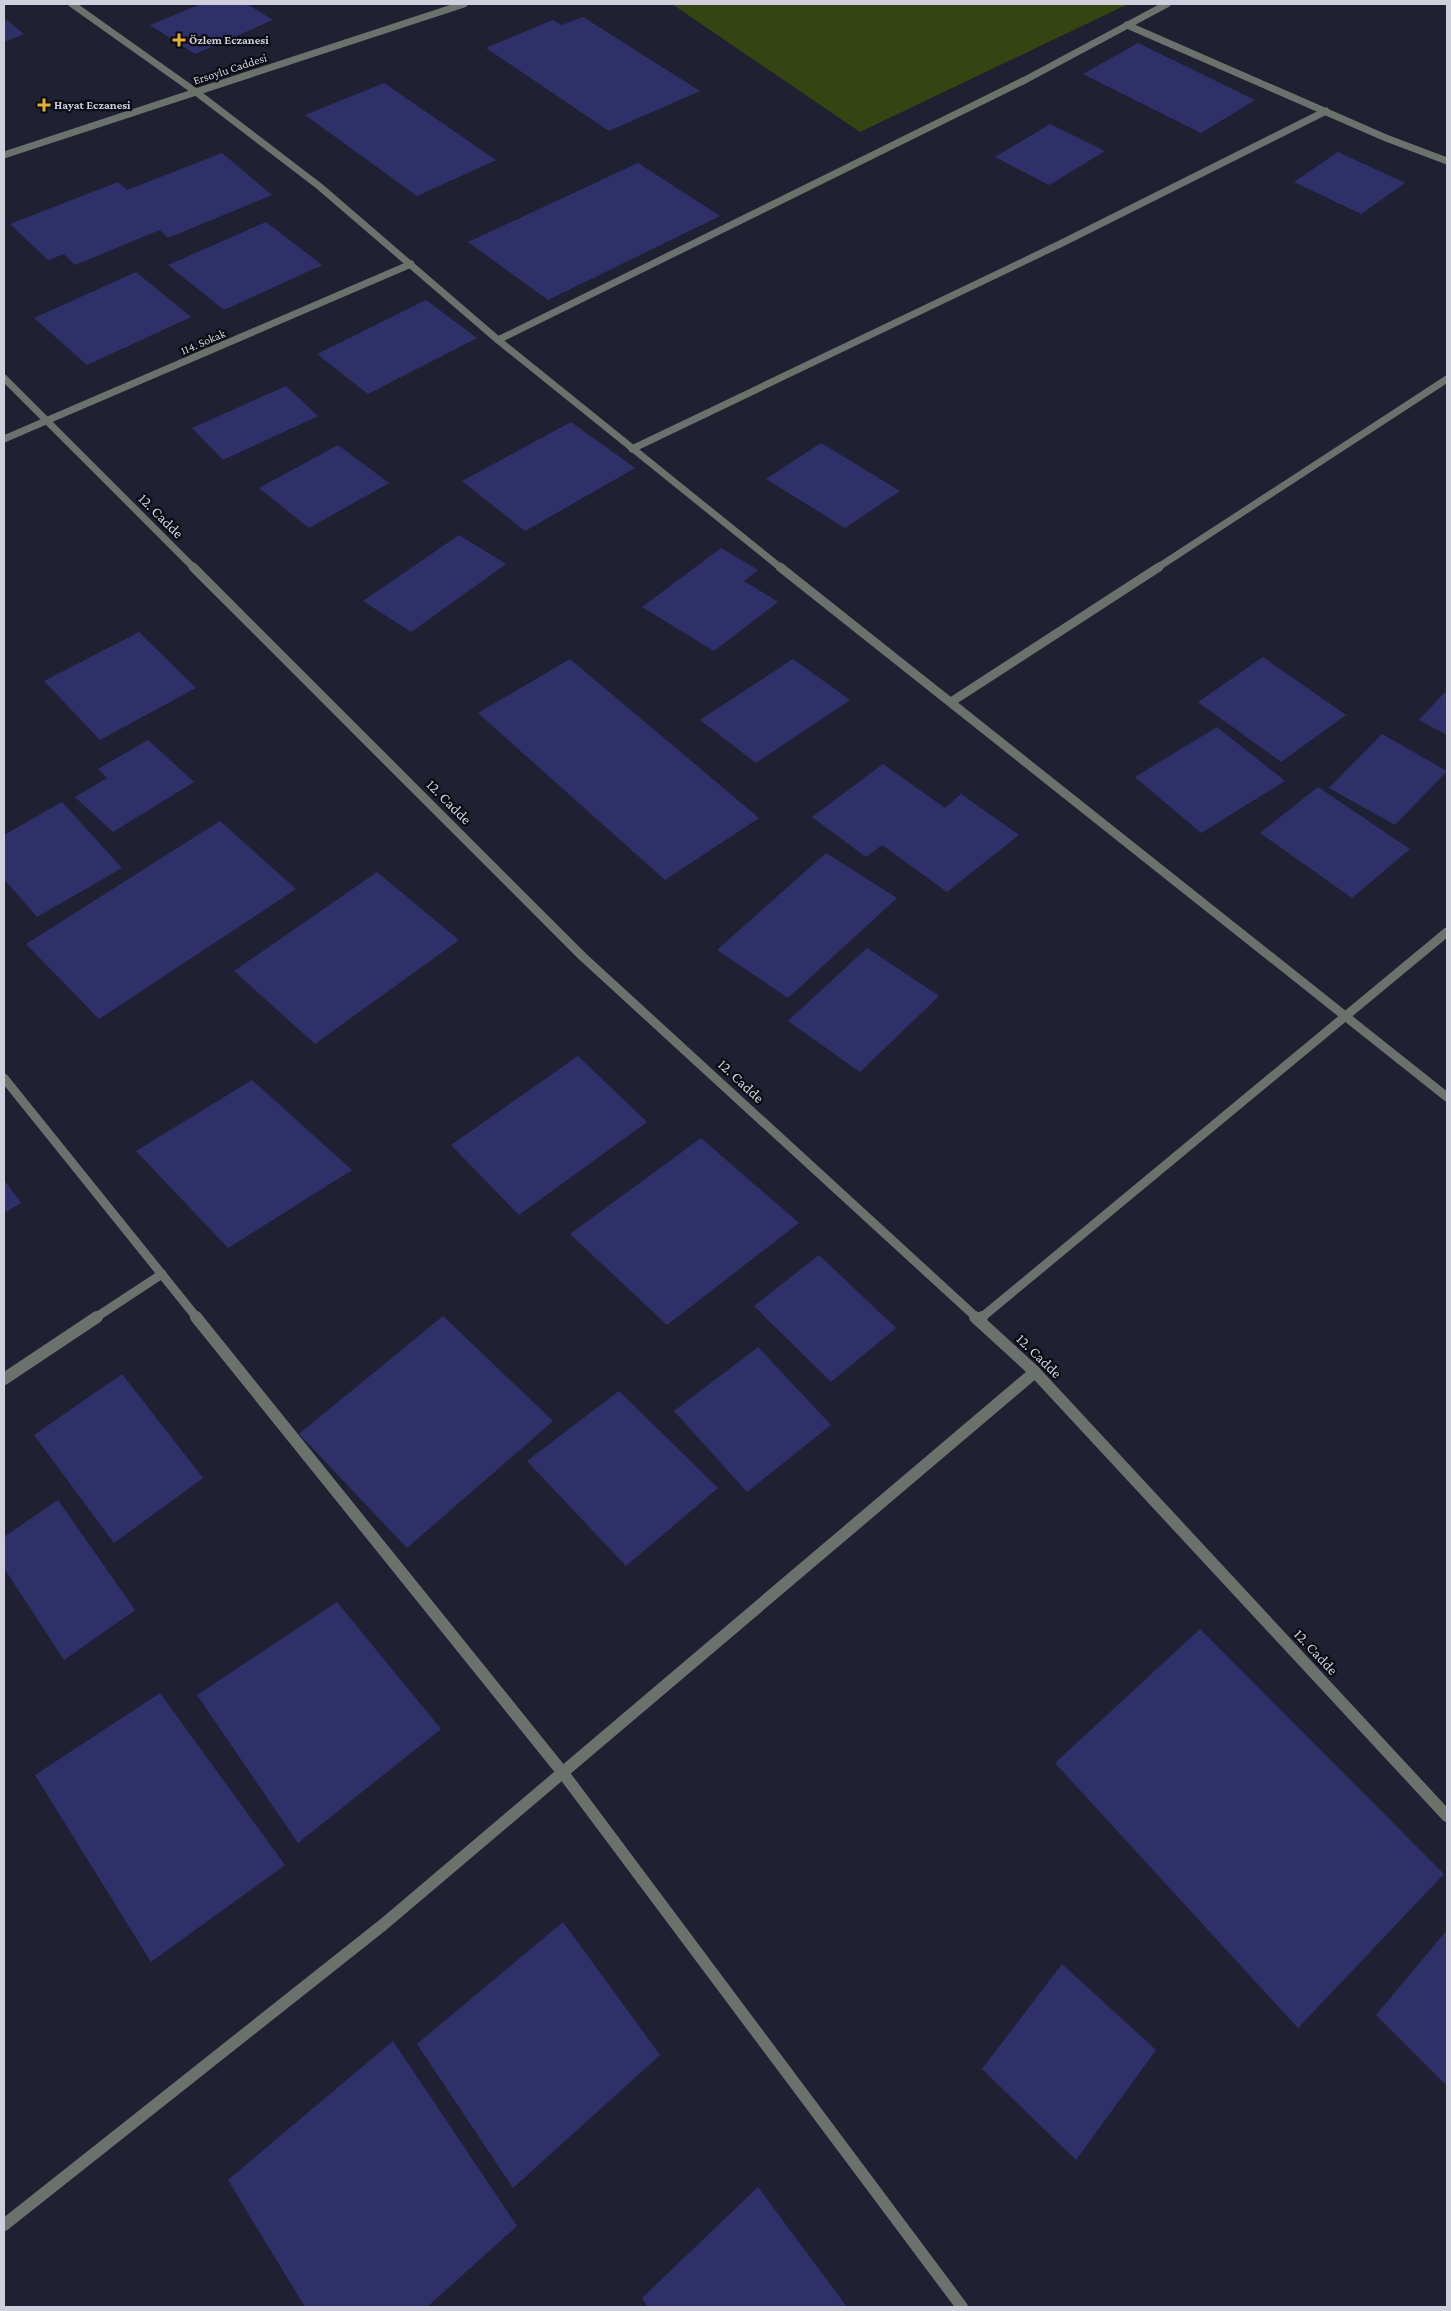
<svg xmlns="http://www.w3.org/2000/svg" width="1451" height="2311" font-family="'Crimson Pro',serif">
  <rect width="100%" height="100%" fill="#1f2132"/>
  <path fill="#354511" d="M672,4h456l-268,128z"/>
  <g fill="#2f3069">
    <path d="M201,4h46l26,16 -78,34 -45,-29z"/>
    <path d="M583,17l117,74 -91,40 -123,-83 67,-28 9,5z"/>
    <path d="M4,18l20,16 -20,8z"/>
    <path d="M1138,43l117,57 -54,33 -118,-59z"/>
    <path d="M384,83l112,77 -79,36 -112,-81z"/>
    <path d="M1050,124l55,27 -56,34 -54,-28z"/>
    <path d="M1338,152l67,31 -44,31 -67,-32z"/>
    <path d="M222,153l50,42 -104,43 -8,-8 -85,35 -11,-11 -16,6 -38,-36 108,-42 9,8z"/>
    <path d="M638,163l82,53 -172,84 -80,-58z"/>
    <path d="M266,222l56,43 -98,45 -56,-45z"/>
    <path d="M136,272l55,45 -104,48 -53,-47z"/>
    <path d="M426,300l51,38 -109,56 -51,-40z"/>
    <path d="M286,386l32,30 -95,44 -31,-32z"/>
    <path d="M571,422l64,46 -110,63 -63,-50z"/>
    <path d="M821,443l79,48 -55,37 -79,-49z"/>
    <path d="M338,445l51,38 -80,45 -50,-40z"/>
    <path d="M459,535l47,29 -95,68 -48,-31z"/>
    <path d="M721,548l37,22 -14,11 34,21 -64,49 -72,-44z"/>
    <path d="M139,632l57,56 -96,52 -56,-59z"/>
    <path d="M1263,657l83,58 -65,47 -83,-60z"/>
    <path d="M570,659l189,159 -94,62 -187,-167z"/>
    <path d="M793,659l57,41 -94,63 -56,-43z"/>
    <path d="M1447,690v45l-28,-15z"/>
    <path d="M1217,727l68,54 -84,52 -66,-56z"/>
    <path d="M1382,734l65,37 -52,54 -66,-37z"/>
    <path d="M148,740l46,42 -81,50 -38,-35 32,-19 -9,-9z"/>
    <path d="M883,764l62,44 16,-14 58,41 -72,57 -65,-47 -16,12 -54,-40z"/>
    <path d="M1318,787l92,62 -58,49 -92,-65z"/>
    <path d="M62,802l60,66 -85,49 -33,-38v-44z"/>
    <path d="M220,821l76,68 -197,130 -73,-75z"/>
    <path d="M826,853l71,45 -109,100 -71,-48z"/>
    <path d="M377,872l82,68 -144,104 -81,-73z"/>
    <path d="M867,948l72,48 -79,76 -72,-51z"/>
    <path d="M578,1056l69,66 -128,93 -68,-70z"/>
    <path d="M252,1080l100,90 -124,78 -92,-97z"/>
    <path d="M701,1138l98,85 -132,102 -97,-91z"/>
    <path d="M4,1180l17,23 -17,10z"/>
    <path d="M819,1255l77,73 -65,54 -77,-76z"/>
    <path d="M443,1316l110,105 -146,127 -108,-114z"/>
    <path d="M758,1347l73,78 -84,67 -73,-81z"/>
    <path d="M122,1374l81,104 -89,65 -80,-108z"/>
    <path d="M619,1391l99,97 -92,78 -99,-105z"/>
    <path d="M58,1500l77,110 -71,50 -60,-92v-31z"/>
    <path d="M337,1602l104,127 -143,114 -101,-148z"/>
    <path d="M1200,1629l244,245 -146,154 -243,-265z"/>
    <path d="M160,1693l125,172 -134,97 -116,-187z"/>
    <path d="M563,1922l97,133 -147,133 -96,-144z"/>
    <path d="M1447,1930v156l-71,-71z"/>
    <path d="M1062,1964l94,86 -80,110 -94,-91z"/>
    <path d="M393,2041l124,185 -90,81h-122l-77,-127z"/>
    <path d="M758,2187l89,120h-199l-6,-9z"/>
  </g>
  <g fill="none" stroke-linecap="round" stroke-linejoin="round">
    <g stroke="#6a726b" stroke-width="7">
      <path d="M72,4l124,88 123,94 179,154 283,228"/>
      <path d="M1127,25l259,113 61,23"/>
      <path d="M498,340l527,-260 142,-76"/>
      <path d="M4,439l407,-175"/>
      <path d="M632,449l430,-206 264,-132"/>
      <path d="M1157,568l290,-189"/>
    </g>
    <g stroke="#6a726b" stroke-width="9">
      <path d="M780,567l667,530"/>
      <path d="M951,702l208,-135"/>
      <path d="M4,1078l193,240"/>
      <path d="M95,1318l67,-44"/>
      <path d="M981,1318l466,-386"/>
    </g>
    <g stroke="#6a726b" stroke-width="12">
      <path d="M196,1317l367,456 399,534"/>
      <path d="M979,1320l3,-3"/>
      <path d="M4,1379l93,-62"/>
      <path d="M4,2225l380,-301 651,-552"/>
    </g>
    <g stroke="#6a726b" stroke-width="7">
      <path d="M4,155l460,-151"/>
      <path d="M4,378l190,190"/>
    </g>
    <path stroke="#6a726b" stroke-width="9" d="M193,567l389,389 395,362"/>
    <path stroke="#6a726b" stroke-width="12" d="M975,1317l60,55 412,444"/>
  </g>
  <g fill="#e4ae35" stroke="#0a0b13" stroke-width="2">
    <path d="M176.5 32.5h5v5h5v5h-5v5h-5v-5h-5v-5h5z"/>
    <path d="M41.5 97.5h5v5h5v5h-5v5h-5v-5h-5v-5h5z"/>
  </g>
  <g text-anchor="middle" stroke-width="4.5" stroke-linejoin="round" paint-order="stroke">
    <g font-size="12" font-weight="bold" fill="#cfd0dc" stroke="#0a0b13" text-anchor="start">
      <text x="189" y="44">Özlem Eczanesi</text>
      <text x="54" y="109">Hayat Eczanesi</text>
    </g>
    <g font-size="12" fill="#cfd0dc" stroke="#0a0b13">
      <text transform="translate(230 69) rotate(-18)" y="4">Ersoylu Caddesi</text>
      <text transform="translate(203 342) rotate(-23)" y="4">114. Sokak</text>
    </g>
    <g font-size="15" fill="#cfd0dc" stroke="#0a0b13">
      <text transform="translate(161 516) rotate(45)" y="5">12. Cadde</text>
      <text transform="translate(449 802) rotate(45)" y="5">12. Cadde</text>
      <text transform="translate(741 1081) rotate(43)" y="5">12. Cadde</text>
      <text transform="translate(1039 1356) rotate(44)" y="5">12. Cadde</text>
      <text transform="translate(1316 1652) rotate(47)" y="5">12. Cadde</text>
    </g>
  </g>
  <rect width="1451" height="2311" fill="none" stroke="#cfd0dc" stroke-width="10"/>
</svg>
